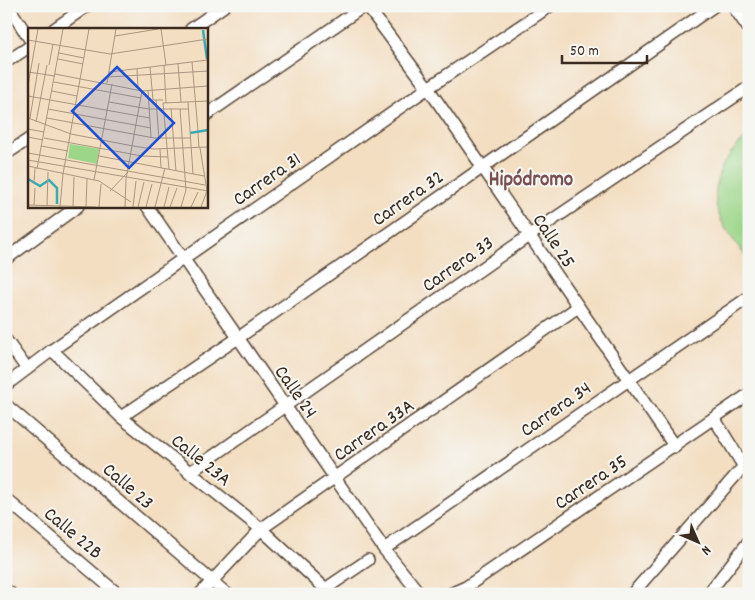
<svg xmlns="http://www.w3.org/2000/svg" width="755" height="600" font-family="Dekko,sans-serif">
  <rect width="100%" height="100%" fill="#f6f6f2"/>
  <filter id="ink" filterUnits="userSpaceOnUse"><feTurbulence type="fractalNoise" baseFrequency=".02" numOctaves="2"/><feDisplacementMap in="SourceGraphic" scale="10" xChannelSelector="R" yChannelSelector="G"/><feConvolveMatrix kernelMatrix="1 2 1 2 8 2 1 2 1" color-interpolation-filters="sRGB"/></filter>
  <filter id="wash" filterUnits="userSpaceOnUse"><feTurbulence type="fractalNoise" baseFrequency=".0096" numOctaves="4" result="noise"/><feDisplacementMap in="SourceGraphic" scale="20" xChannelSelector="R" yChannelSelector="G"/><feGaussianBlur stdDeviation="1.12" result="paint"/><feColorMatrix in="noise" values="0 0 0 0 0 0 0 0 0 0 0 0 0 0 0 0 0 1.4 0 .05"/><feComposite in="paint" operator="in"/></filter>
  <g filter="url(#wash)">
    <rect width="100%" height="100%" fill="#f3dec1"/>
    <path fill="#9bd689" stroke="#6b8054" d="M749,136v125c-8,-12 -18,-23 -25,-35 -19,-33 -4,-70 25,-90z"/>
  </g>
  <g filter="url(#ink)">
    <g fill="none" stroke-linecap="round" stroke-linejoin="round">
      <g stroke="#574536" stroke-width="14">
        <g id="minor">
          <path d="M8,6l21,32"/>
          <path d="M367,6l61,82 247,359"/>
          <path d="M733,6l16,23"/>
          <path d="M54,29l33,-23"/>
          <path d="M191,29l33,-23"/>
          <path d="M6,62l23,-15"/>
          <path d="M206,115l158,-109"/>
          <path d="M6,154l23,-15"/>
          <path d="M147,206l237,343 36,45"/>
          <path d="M6,259l72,-53"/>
          <path d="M6,340l21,29"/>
          <path d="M52,350l69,67 140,112 70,65"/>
          <path d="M6,385l46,-35 376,-262 122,-82"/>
          <path d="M6,405l221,189"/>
          <path d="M121,417l117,-79 476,-332"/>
          <path d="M714,418l35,57"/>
          <path d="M189,473l341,-238 219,-148"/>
          <path d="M6,499l112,95"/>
          <path d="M384,549l365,-252"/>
          <path d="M325,589l43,-29"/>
          <path d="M6,590l5,4"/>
          <path d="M200,594l61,-65 317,-222"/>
          <path d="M450,594l16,-7 283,-193"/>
          <path d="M632,594l111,-127"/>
          <path d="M708,594l41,-53"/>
        </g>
      </g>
      <use href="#minor" stroke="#fff" stroke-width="11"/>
    </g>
  </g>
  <g text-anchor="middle" stroke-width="4" stroke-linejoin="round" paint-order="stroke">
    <g font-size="20" fill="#3b2a1e" stroke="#f6f6f2">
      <text transform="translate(266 178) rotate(-35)" y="7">Carrera 31</text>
      <text transform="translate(407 197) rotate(-35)" y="7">Carrera 32</text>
      <text transform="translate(555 240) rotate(56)" y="7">Calle 25</text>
      <text transform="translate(457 263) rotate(-35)" y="7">Carrera 33</text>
      <text transform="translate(297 391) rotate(55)" y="7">Calle 24</text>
      <text transform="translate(555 408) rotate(-35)" y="7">Carrera 34</text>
      <text transform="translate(373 429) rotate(-35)" y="7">Carrera 33A</text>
      <text transform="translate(202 459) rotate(39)" y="7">Calle 23A</text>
      <text transform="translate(590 481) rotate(-34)" y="7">Carrera 35</text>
      <text transform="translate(129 485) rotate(41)" y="7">Calle 23</text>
      <text transform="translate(74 532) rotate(40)" y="7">Calle 22B</text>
    </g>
    <g font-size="21" font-weight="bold" fill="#785052" stroke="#f6f6f2">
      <text x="531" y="185">Hipódromo</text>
    </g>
  </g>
  <g transform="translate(28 28)">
    <rect width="180" height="180" fill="#f3dec1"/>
    <path d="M42,116l29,5 -2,15 -29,-6z" fill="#9bd689"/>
    <path fill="none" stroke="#39abb4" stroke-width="2.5" d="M175,2l4,29M162,105l18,-3M0,151l12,7 9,-6 8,8v16"/>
    <path fill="none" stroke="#a99680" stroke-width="1" d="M133,1l5,36M87,8l43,-7M0,12l82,14 98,-15M31,25l25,5M30,31l25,5M164,34l6,69M150,36l3,38M21,37l4,-21M136,37l2,38M122,39l3,33h10M109,41l1,20M0,44l27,4M81,44l99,-12M27,46l87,17 66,-5M80,49l100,-6M26,54l87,16M79,55l9,-54M0,57l10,-56M120,62l3,48M24,63l25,5M0,68l122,22M128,72l3,39M81,74l40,7h39M160,74l5,72M143,80l5,63M20,81l103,19M152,81l6,81 -5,17M0,90l43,16 62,12 20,3 55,-2M2,90l9,-55M19,90l107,20h37M8,94l11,-57M0,101l16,3M170,105l1,15M0,109l15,3M16,110l98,18 26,1M13,118l27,5M172,120l7,43 -6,16M132,121l1,19M0,125l177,32M71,128l105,20M0,132l180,31M0,138l71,15 32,21M9,141l26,-140M141,141l-6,-66 45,-2M66,152l18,-96M6,155l1,-15M82,163l18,-19M0,177l68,2M6,177l1,-17M19,178l1,-34M32,179l3,-33 26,-145M45,179l1,-30M58,179l1,-28M71,179l2,-23M97,179l1,-28 16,-88M105,179l3,-26M110,179l6,-25M118,179l6,-23M127,179l10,-39M136,179l5,-20M142,179l7,-19M163,179l7,-15"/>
    <path fill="#1d4ed8" fill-opacity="0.15" stroke="#1d4ed8" stroke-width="2.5" d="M89,39l57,56 -45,45 -57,-57z"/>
    <rect width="180" height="180" fill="none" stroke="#3b2a1e" stroke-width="2.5"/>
  </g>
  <rect width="755" height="600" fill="none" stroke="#f6f6f2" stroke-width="25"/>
  <g transform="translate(698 542) rotate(135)" stroke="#f6f6f2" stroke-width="4" paint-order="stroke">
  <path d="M0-4L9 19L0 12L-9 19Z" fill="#3b2a1e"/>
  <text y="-8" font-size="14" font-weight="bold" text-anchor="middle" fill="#3b2a1e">N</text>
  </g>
  <path d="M562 55v8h85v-8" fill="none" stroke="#3b2a1e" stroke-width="2.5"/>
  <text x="570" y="55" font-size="15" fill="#3b2a1e" stroke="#f6f6f2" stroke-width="4" paint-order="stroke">50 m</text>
</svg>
